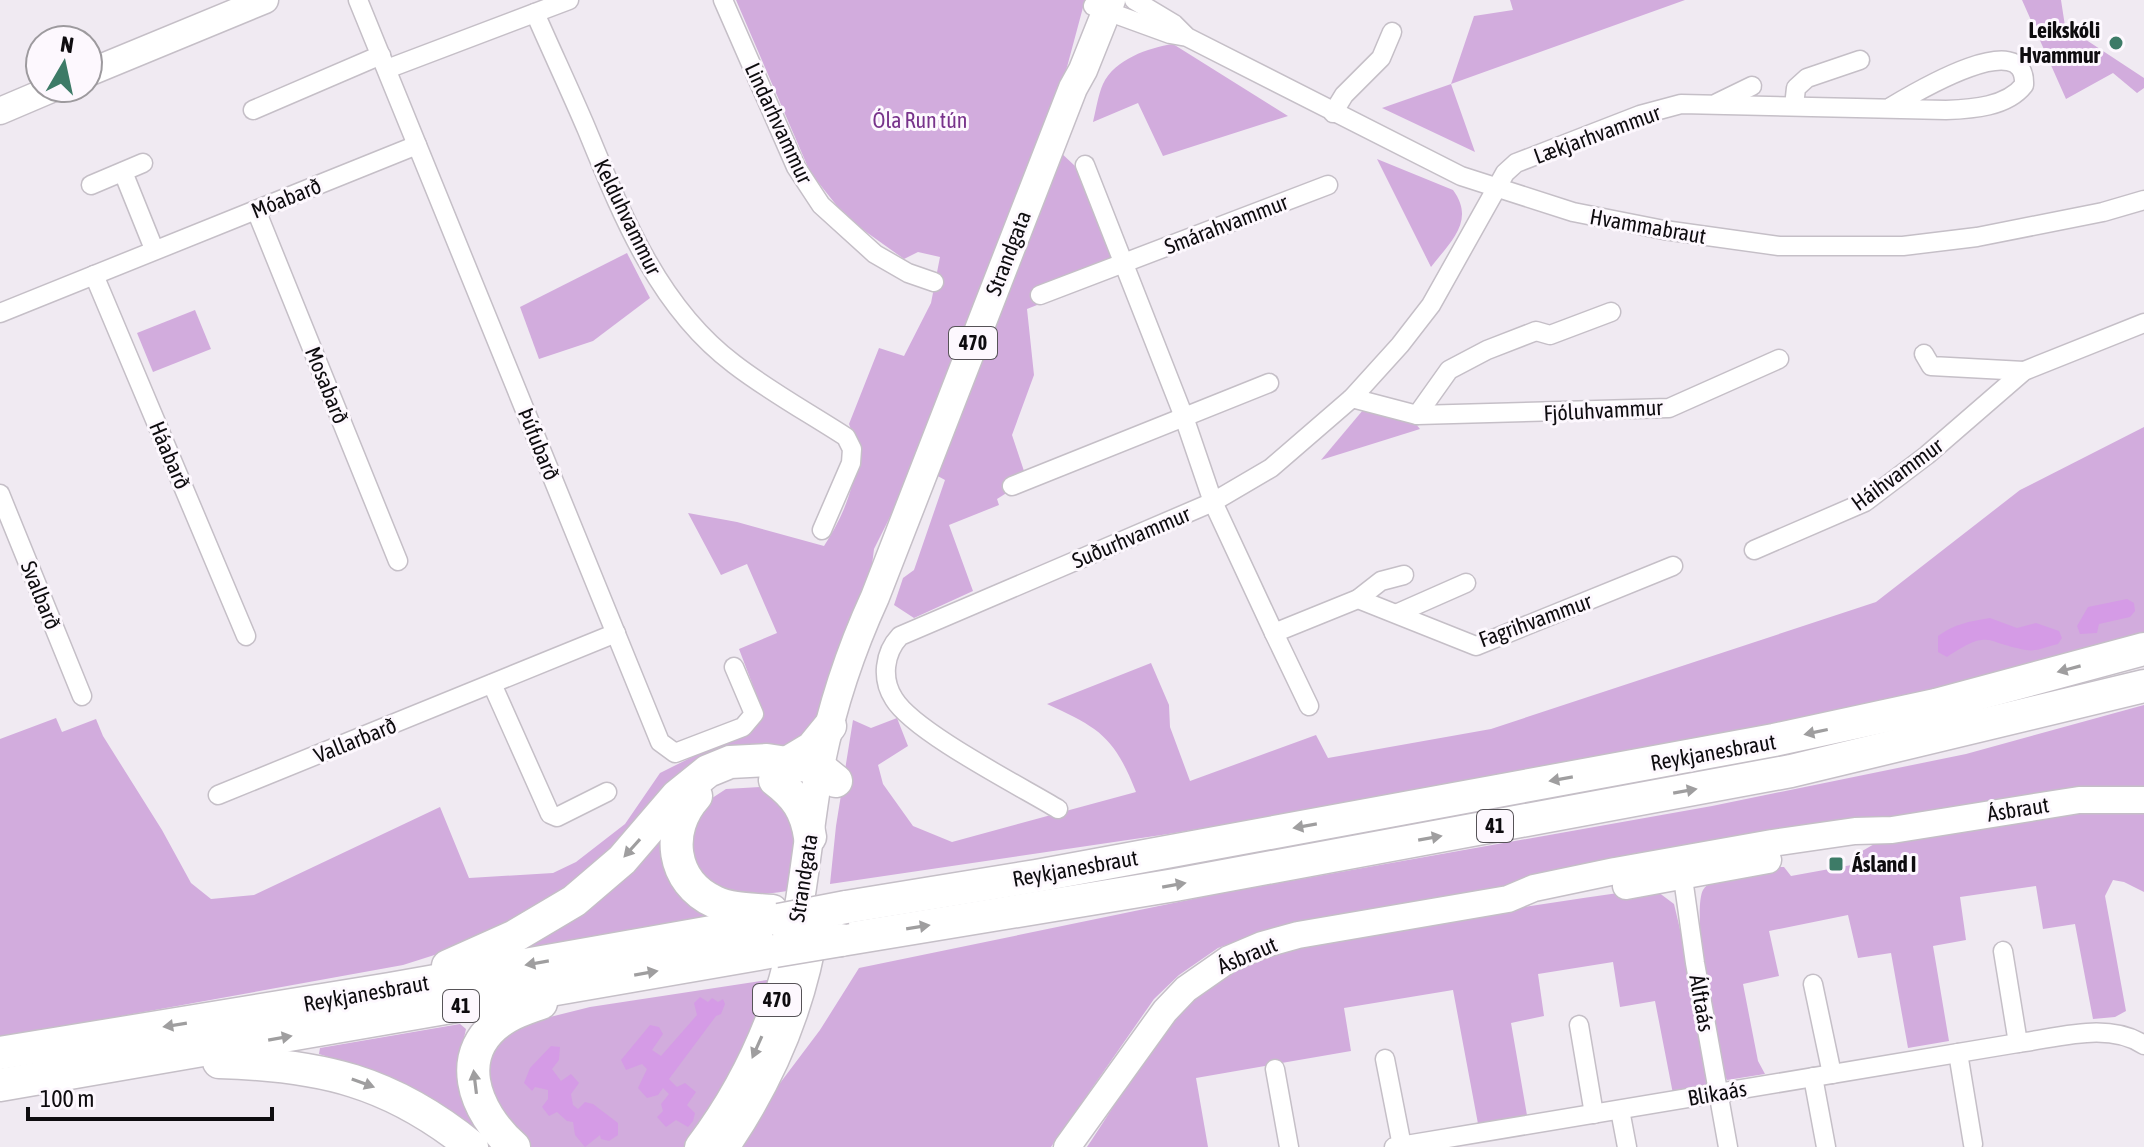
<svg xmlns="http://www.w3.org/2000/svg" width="2144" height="1147" font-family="'Asap Condensed',sans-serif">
  <rect width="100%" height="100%" fill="#f0eaf2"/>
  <g fill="#d2acdd">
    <path d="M736,0h349l-18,67 -74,197 -96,239 -23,46 -4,32 -31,87 -32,75 -47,7 -135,94 -89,71 -89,36 -44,14 -403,73v-299l56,-21 6,14 34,-13 7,17 59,94 29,53 20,16 43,-4 186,-88 29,71 84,-5 23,-11 49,-38 35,-51 92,-46 9,-20 -22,-58 38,-16 -30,-69 -26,11 -33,-62 49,9 87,24c23,-35 42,-82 25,-122l30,-76 25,8 27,-53 9,-46 -22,-5 -14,7 -42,-30 -25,-23 -27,-34z"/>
    <path d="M1510,0h175l-234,84 24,68 -93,-44 69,-24 23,-68 39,-6z"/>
    <path d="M2022,0h39l4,26 79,52v10l-7,5 -24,-20 -47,26z"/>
    <path d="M1173,44l115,72 -125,40 -25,-53 -45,19c3,-12 5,-27 10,-38 12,-25 45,-36 70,-40z"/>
    <path d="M1059,151l31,29 30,92 -93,37 7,66 -22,60 15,45 -30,19 2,6 -50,20 24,66 -59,27 -20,-13 9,-27 11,-8 31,-90 -11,-6z"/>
    <path d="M1377,159l76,31c23,31 -3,52 -22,77z"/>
    <path d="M627,253l23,45 -57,43 -54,18 -19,-52z"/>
    <path d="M195,310l16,39 -58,23 -16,-39z"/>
    <path d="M1363,410l51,12 6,7 -99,31z"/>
    <path d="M2144,427v208l-212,58 -268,55 -489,85 -345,51 6,-58 17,-106 18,8 26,-10 11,28 -30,19 5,19 30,42 39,16 184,-50c-22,-56 -37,-64 -89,-88l104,-41 18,42 1,22 20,54 126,-46 12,23 163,-29 385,-127 144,-112z"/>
    <path d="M2144,705v85l-870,138 -56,20 -39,27 -25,24 -103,148h-319l88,-117 39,-62 358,-74 495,-88 254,-52z"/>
    <path d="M760,787l28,16 13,40 -6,47c-31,4 -75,13 -96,-19 -4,-6 -7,-15 -11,-23l15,-44 23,-15z"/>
    <path d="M2144,807v85l-20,-10 -11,-2 -8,16 21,115 -11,6 -22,2 -18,-95 -32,5 -7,-43 -76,11 6,43 -33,6 16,95 -41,7 -17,-95 -33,5 -10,-43 -79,16 10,45 -36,8 15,77 7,13 -38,6c-12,-23 -36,-167 -24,-190 9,-16 63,-24 81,-23l7,9 66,-12v-10l19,-11 186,-32z"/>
    <path d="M671,812l-2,37 70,69 -232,37z"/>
    <path d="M1646,889l12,3 16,12 15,63 21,120 -36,12 -19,-98 -35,6 -7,-45 -75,12 6,42 -33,7 17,98 -49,8 -26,-139 -109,18 7,43 -155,27 12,69h-121c37,-54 70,-119 122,-160 55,-45 134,-50 202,-62 78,-13 157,-25 235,-36z"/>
    <path d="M773,979l-25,69 -61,99h-157l-13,-10 -29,-38v-42l9,-18 29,-16 64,-16z"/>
    <path d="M460,1024l6,5 -4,18 42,100h-18l-45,-41 -63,-33 -59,-19 1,-6z"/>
  </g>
  <g fill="#d59be6">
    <path d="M2127,599l7,4 1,8 -5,6 -31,7 -2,9 -17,1 -3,-8 11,-19z"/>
    <path d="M1990,618l27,10 19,-5 23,8 3,7 -4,6c-9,2 -22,8 -32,6 -42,-7 -35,-22 -79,7l-9,-5v-16c16,-12 33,-15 52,-18z"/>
    <path d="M700,997l8,5 4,-4 6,4 5,-3 2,5 -4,10 -5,2 -47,63 8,8 8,-4 11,9 -9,13 8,8 -2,8 -5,6 -12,-7 -10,7 -9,-10 6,-6 -2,-7 8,-10 -6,-6 -5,7 -11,3 -9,-10 9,-19 -5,-5 -16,6 -5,-10 29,-35 9,2 4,7 -11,16 9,6 36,-41 -3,-12z"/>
    <path d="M551,1046l9,1 -1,13 -7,9 9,12 10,-7 8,9 -8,11 2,11 5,4 7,-7 8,2 25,19v12l-9,6 -8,-2 -1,-4 -15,12 -10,-12 -2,-13 -6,-1 -10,-9 -8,4 -7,-9 6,-8v-9l-13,-3 -3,4 -8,-8 6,-15z"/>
  </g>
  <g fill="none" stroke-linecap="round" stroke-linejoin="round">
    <g stroke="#c5bfc7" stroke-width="21">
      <g id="street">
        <path d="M358,0l302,742 15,11 68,-26 11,-13 -20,-47"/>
        <path d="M723,0l73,167 25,38 54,49 33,19 26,9"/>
        <path d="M1134,0l40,24 11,11"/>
        <path d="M1093,6l77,28 17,3 274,139 112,36 91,18 115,16h124l74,-9 126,-25 41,-12"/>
        <path d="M535,13c17,39 35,77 52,117 35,85 71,177 147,234 35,27 75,49 112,73l6,12 -1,14 -29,67"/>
        <path d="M387,69l182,-69"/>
        <path d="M1717,103l35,-17"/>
        <path d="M1794,106l2,-18 11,-10 53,-18"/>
        <path d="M253,110l128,-55"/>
        <path d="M1333,113l11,-18 37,-37 11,-26"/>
        <path d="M1085,165l99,252 29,85 61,131 84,-34 118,47 197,-80"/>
        <path d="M123,172l31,77"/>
        <path d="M91,185l52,-22"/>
        <path d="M256,210l142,351"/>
        <path d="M94,275l152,361"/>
        <path d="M1040,295l288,-110"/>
        <path d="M0,313l417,-168"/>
        <path d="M1924,354l7,12 93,5"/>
        <path d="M1352,398l65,17 252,-7 110,-49"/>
        <path d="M1417,415l32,-45 38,-20 49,-19 14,4 61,-23"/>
        <path d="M1012,486l257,-103"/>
        <path d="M0,494l82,202"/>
        <path d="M1754,550l111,-48 62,-47 97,-84 120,-48"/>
        <path d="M1358,599l23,-18 23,-6"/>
        <path d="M1398,613l68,-30"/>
        <path d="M1274,633l35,73"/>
        <path d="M492,684l58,130 7,3 50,-25"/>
        <path d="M218,795l398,-162"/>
        <path d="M1058,809c-38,-23 -144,-77 -164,-110 -13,-20 -10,-46 6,-63l313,-134 58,-34 81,-70 48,-53 31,-40 74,-132 11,-10 124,-48 41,-11 265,6c26,-1 61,-3 78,-25 3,-61 -113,10 -135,23"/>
        <path d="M1681,864l14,99 33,184"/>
        <path d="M2003,951l15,92"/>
        <path d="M1813,984l19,90"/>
        <path d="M1579,1025l15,89"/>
        <path d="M1958,1053l15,91"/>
        <path d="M1385,1059l17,87"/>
        <path d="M1275,1069l14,78"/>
        <path d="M1813,1077l13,70"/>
        <path d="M1620,1110l7,37"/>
        <path d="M1394,1147l624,-104c40,-5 90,-22 126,2"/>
      </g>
    </g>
    <g stroke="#c5bfc7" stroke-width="29">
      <g id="secondary">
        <path d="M88,73l177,-73"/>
        <path d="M0,111l54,-23"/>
        <path d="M1626,886l142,-26"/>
        <path d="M1067,1147l98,-136 21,-22 43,-30 33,-14 36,-10 210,-36 26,-11 81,-17 157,-28 83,-12 37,-1 187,-30h65"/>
      </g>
    </g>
    <g stroke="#c5bfc7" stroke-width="31">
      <g id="primary">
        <path d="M699,1147c34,-45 61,-97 79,-150 22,-68 27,-139 38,-209 11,-66 31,-130 59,-191l198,-509 10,-18 28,-70"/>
        <path d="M725,1147c46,-67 78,-143 90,-223"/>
      </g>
    </g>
    <g stroke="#c5bfc7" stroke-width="35">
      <g id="highway">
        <path d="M787,763l25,-15 18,-22"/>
        <path d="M775,780c21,16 31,30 35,57"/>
        <path d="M696,796c-31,34 -25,86 19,106 17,8 38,7 57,9"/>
        <path d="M846,907l190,-31 738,-136 162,-35 208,-56"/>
        <path d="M841,940l334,-55 616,-114 353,-85"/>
        <path d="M448,966l67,-30 59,-35 48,-41 55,-64 31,-25 22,-9 37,-2 53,8 16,13"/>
        <path d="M0,1053l390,-64 389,-69"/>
        <path d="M219,1062c102,3 172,19 253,85"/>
        <path d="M0,1085l775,-134"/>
        <path d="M514,1147c-40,-35 -64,-96 -7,-130 10,-6 23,-10 34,-14"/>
      </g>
    </g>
    <use href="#street" stroke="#fff" stroke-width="18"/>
    <use href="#secondary" stroke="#fff" stroke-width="26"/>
    <use href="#primary" stroke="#fff" stroke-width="28"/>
    <use href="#highway" stroke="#fff" stroke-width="32"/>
    <g stroke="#c5bfc7" stroke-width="35" stroke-linecap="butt">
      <g id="highway-bridge">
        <path d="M779,920l67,-13"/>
        <path d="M775,951l66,-11"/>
      </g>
    </g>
    <use href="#highway-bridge" stroke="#fff" stroke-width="32"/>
  </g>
  <defs><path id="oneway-solid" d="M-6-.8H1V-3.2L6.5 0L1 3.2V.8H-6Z" transform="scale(2)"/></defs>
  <g fill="#9f9e9f">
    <use href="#oneway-solid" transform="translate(2069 669) rotate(165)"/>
    <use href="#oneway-solid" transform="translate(1816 732) rotate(168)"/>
    <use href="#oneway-solid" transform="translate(1561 779) rotate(170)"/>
    <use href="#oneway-solid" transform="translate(1685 791) rotate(-10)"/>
    <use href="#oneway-solid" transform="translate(1305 826) rotate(170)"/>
    <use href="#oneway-solid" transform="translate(1430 838) rotate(-10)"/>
    <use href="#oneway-solid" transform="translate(632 848) rotate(132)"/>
    <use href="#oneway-solid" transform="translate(1174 885) rotate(-10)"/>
    <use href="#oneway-solid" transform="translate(918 927) rotate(-9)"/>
    <use href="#oneway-solid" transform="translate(537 963) rotate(170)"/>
    <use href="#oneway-solid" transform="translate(646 973) rotate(-10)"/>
    <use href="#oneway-solid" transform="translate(175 1025) rotate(171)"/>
    <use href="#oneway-solid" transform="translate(280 1038) rotate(-10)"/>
    <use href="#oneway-solid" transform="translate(757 1047) rotate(114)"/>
    <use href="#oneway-solid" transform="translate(475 1082) rotate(-97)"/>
    <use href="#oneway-solid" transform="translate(363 1083) rotate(20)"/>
  </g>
  <g fill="#3d7b67" stroke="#fdf8fe" stroke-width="3">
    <circle cx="2116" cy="43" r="8"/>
    <rect x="1828" y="856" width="16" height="16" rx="4"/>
  </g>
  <g text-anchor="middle" stroke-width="6" stroke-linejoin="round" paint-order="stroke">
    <g fill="#fdf8fe" stroke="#565357" stroke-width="2">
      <rect x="949" y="327" width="48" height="32" rx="6"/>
      <rect x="1477" y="810" width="36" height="32" rx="6"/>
      <rect x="753" y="984" width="48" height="32" rx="6"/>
      <rect x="443" y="990" width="36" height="32" rx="6"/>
    </g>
    <g font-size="20" font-weight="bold" fill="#0e0c0f">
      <text x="973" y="350">470</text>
      <text x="1495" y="833">41</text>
      <text x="777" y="1007">470</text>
      <text x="461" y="1013">41</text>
    </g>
    <g font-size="22" font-weight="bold" fill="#0e0c0f" stroke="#fdf8fe" text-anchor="end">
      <text x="2100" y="38">Leikskóli<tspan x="2100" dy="25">Hvammur</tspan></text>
      <text x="1852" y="872" text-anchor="start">Ásland I</text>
    </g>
    <g font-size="22" fill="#78338b" stroke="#fdf8fe">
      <text x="920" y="128">Óla Run tún</text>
    </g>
    <g font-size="22" fill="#0e0c0f" stroke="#fdf8fe">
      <text transform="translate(779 123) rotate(65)" y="8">Lindarhvammur</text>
      <text transform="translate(1597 134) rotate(-20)" y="8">Lækjarhvammur</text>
      <text transform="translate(286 198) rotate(-22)" y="8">Móabarð</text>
      <text transform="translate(628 217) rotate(64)" y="8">Kelduhvammur</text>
      <text transform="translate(1226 224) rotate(-21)" y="8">Smárahvammur</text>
      <text transform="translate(1648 226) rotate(10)" y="8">Hvammabraut</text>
      <text transform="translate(1008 253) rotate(-69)" y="8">Strandgata</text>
      <text transform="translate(327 385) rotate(68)" y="8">Mosabarð</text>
      <text transform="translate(1603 410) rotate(-3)" y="8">Fjóluhvammur</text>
      <text transform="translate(539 444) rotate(68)" y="8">Þúfubarð</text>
      <text transform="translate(170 455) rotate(67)" y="8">Háabarð</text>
      <text transform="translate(1897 474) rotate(-36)" y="8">Háihvammur</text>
      <text transform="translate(1131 537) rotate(-23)" y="8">Suðurhvammur</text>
      <text transform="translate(41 595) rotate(68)" y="8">Svalbarð</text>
      <text transform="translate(1535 620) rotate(-20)" y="8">Fagrihvammur</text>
      <text transform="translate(355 740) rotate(-22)" y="8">Vallarbarð</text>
      <text transform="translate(1713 752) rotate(-10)" y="8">Reykjanesbraut</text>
      <text transform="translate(2018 809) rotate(-9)" y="8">Ásbraut</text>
      <text transform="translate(1075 868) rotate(-10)" y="8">Reykjanesbraut</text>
      <text transform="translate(803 878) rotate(-81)" y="8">Strandgata</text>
      <text transform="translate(1247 955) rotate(-23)" y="8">Ásbraut</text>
      <text transform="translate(366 993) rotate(-10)" y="8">Reykjanesbraut</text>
      <text transform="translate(1702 1003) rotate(80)" y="8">Álftaás</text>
      <text transform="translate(1717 1093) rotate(-10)" y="8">Blikaás</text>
    </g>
  </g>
  <g transform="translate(64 64) rotate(9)"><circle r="38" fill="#fdf8fe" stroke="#9d9a9e" stroke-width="2"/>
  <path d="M0-6L14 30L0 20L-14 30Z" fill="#3d7b67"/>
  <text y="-12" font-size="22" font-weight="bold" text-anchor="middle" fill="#0e0c0f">N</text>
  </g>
  <path d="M28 1107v12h244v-12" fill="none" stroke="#0e0c0f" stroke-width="4"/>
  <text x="40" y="1107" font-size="24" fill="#0e0c0f" stroke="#fdf8fe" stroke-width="6" paint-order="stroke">100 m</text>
</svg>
